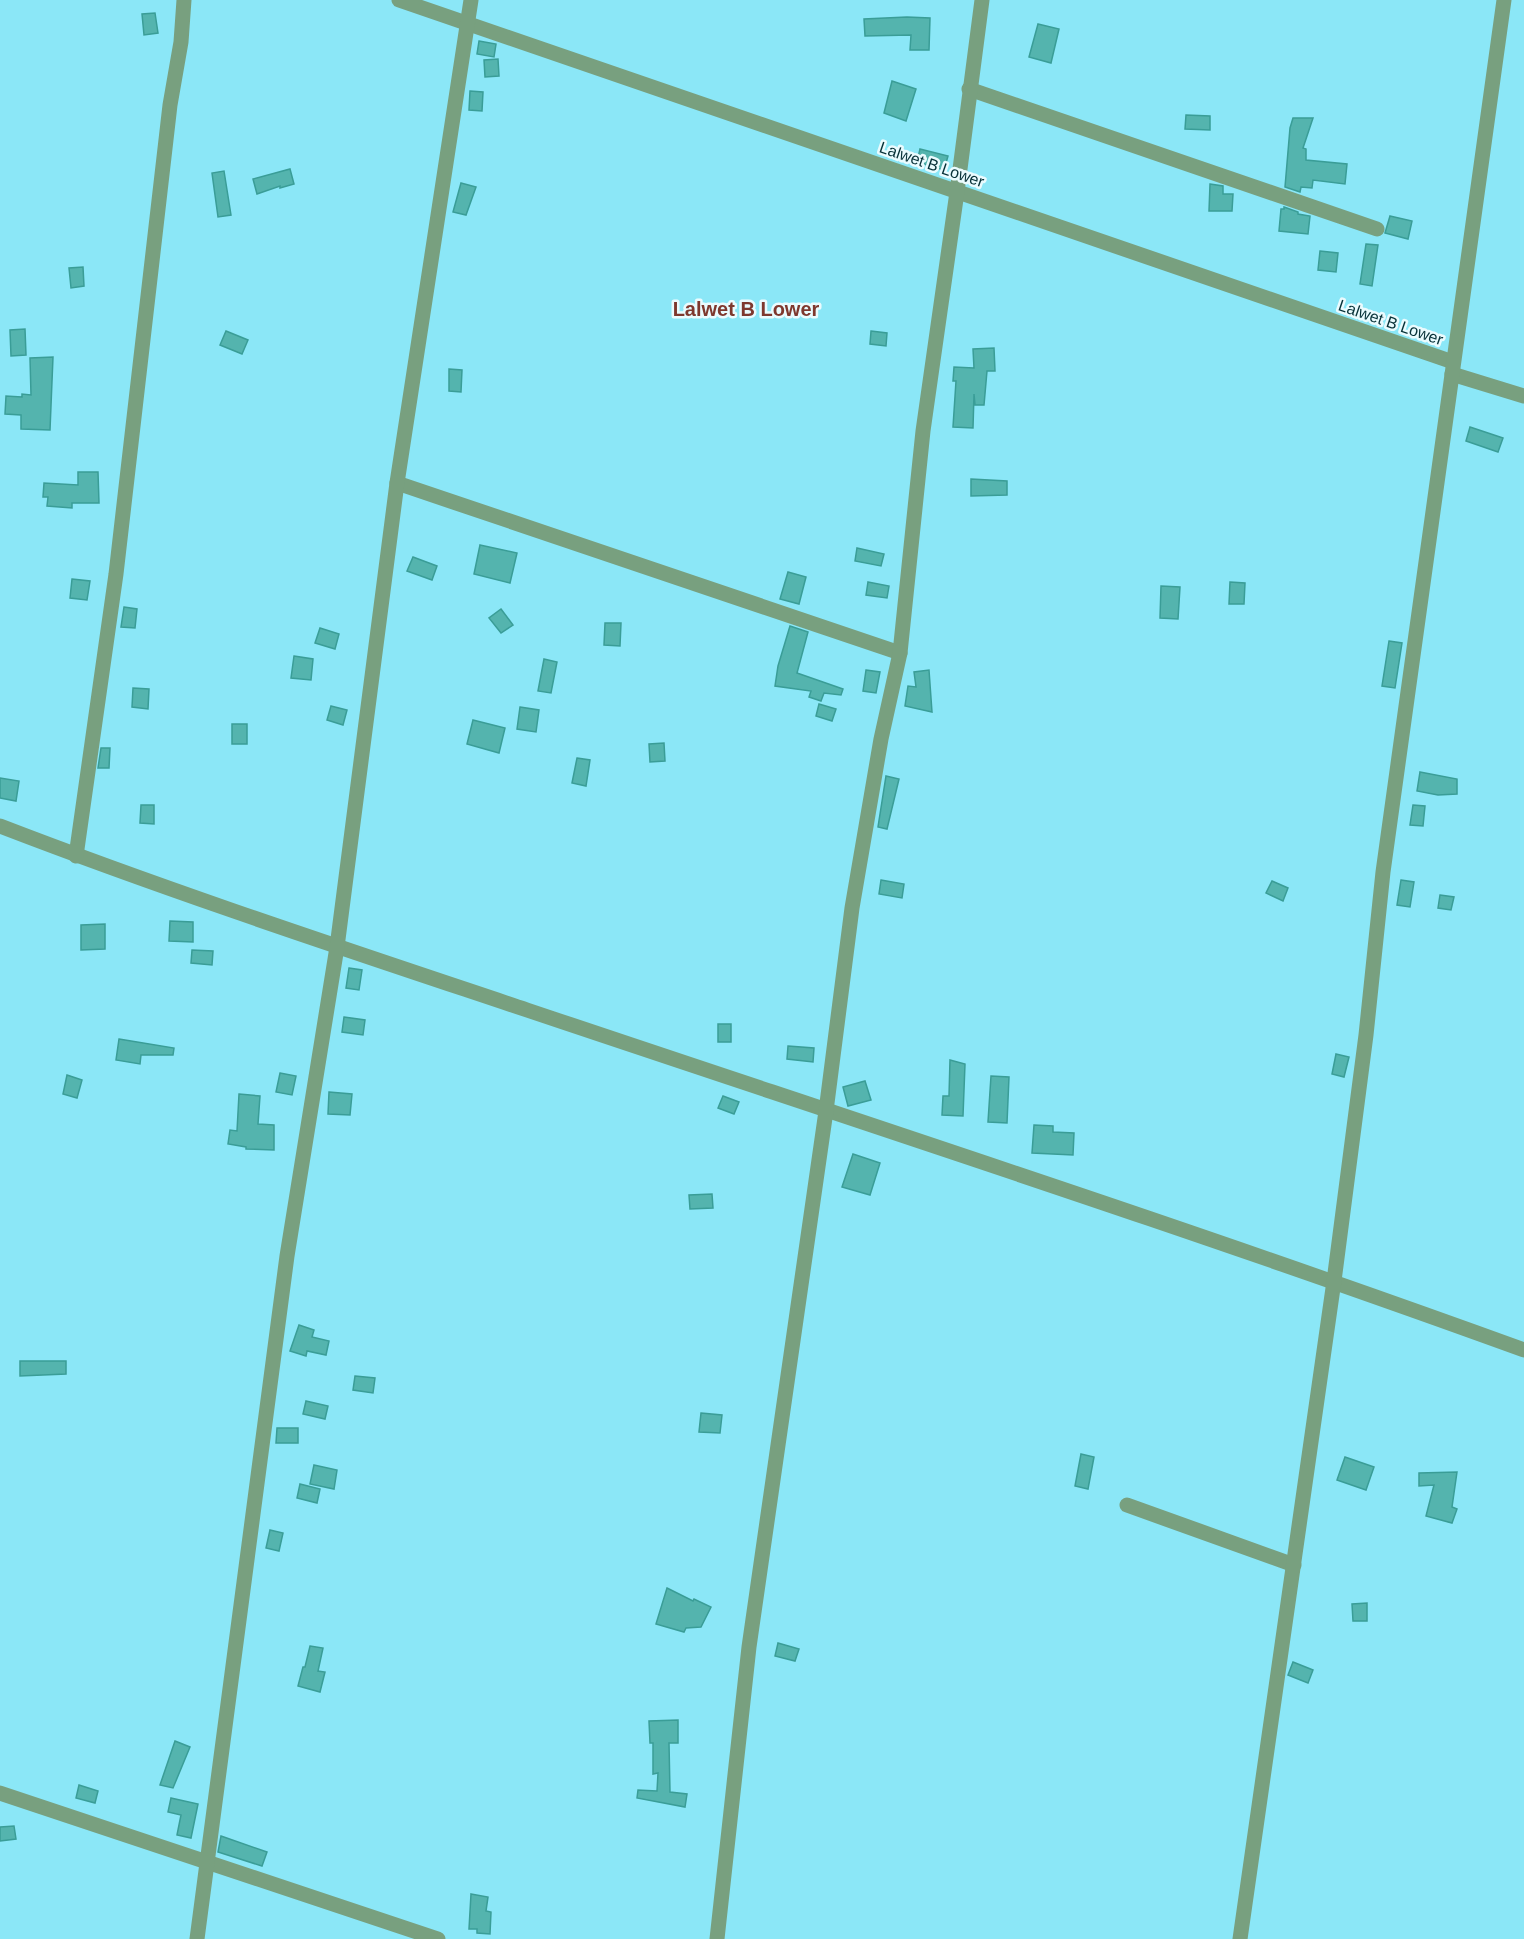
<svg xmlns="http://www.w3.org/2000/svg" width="1524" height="1939" font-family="Helvetica,sans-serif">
  <rect width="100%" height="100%" fill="#8be7f7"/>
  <g fill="#54b4ae" stroke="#3a9d97" stroke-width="1.5">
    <path d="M155,13l3,20 -14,2 -2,-21z"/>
    <path d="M907,17l23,1 -1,32h-19l1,-15 -46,1 -1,-17z"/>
    <path d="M1038,24l21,5 -8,34 -22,-6z"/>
    <path d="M479,41l17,3 -2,13 -17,-3z"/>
    <path d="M498,59l1,17 -14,1 -1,-17z"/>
    <path d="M892,81l24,8 -10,32 -22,-8z"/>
    <path d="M470,91l13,1 -1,19 -13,-1z"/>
    <path d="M1186,115l24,1v14l-25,-1z"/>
    <path d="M1293,118h20l-10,30 3,1v11l41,4 -2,20 -32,-4 -1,8 -11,-1 -1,5 -15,-5 5,-59z"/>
    <path d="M920,149l28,7 -4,14 -27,-8z"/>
    <path d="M290,169l4,15 -14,4v-2l-23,8 -4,-15z"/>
    <path d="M224,171l7,44 -13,2 -6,-44z"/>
    <path d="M461,183l15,4 -10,28 -13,-3z"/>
    <path d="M1210,184l13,2v8h10l-1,17h-23z"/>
    <path d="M1284,207l14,5v2l12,2 -2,18 -29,-3 2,-22h3z"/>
    <path d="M1390,216l22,5 -4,18 -23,-6z"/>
    <path d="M1366,244l12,1 -6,41 -12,-2z"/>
    <path d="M1320,251l18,2 -2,19 -18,-2z"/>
    <path d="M83,267l1,19 -13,2 -2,-20z"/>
    <path d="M25,329l1,26 -15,1 -1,-26z"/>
    <path d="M226,331l22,9 -6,14 -22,-9z"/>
    <path d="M871,331l16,2 -1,13 -16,-2z"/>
    <path d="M994,348l1,23h-8l-3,34h-9l-1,-11 -1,34 -20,-1 3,-46h-3l1,-14 20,1 -1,-19z"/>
    <path d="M53,357l-3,73 -29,-1v-14l-16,-1 1,-18 16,1v-3l9,1 -1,-37z"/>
    <path d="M449,369l13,1 -1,22 -12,-1z"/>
    <path d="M1470,427l33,11 -5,14 -32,-11z"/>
    <path d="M78,472h20l1,31h-27v5l-25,-2 1,-9h-5l1,-14 34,2z"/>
    <path d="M971,479l36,2v14l-36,1z"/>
    <path d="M480,545l37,8 -7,30 -36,-9z"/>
    <path d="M857,548l27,6 -3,12 -26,-5z"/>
    <path d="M413,557l24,9 -5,14 -25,-9z"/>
    <path d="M788,572l18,5 -7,27 -19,-5z"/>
    <path d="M72,579l18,2 -3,19 -17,-2z"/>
    <path d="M868,582l21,4 -2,12 -21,-3z"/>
    <path d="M1230,582l15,1 -1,21h-15z"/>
    <path d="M1161,586l19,1 -2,32 -18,-1z"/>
    <path d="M124,607l13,2 -2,19 -14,-1z"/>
    <path d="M501,609l12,16 -12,8 -12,-15z"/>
    <path d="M605,623h16l-1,23 -16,-1z"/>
    <path d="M790,626l18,6 -11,41 46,16 -2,6 -17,-2 -3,8 -12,-4 2,-6 -36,-5 3,-20z"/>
    <path d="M320,628l19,6 -4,15 -20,-6z"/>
    <path d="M1389,641l13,2 -7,45 -13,-2z"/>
    <path d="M294,656l19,3 -2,21 -20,-2z"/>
    <path d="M544,659l13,3 -6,31 -13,-2z"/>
    <path d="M866,670l14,2 -4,21 -13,-2z"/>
    <path d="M929,670l3,42 -27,-6 3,-20 8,1 -2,-15z"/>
    <path d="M133,688l16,1 -1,20 -16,-2z"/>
    <path d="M819,704l17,5 -4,12 -16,-5z"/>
    <path d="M331,706l16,4 -4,15 -16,-5z"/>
    <path d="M520,707l19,3 -3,22 -19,-3z"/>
    <path d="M473,720l32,8 -6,25 -32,-9z"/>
    <rect x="232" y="724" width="15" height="20"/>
    <path d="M664,743l1,18 -15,1 -1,-18z"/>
    <path d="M101,748h9l-1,20h-11z"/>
    <path d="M577,758l13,2 -4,26 -14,-3z"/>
    <path d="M1420,772l37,7v15l-19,1 -21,-4z"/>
    <path d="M886,776l13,3 -12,50 -9,-2z"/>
    <path d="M0,778l19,3 -3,20 -16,-3z"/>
    <path d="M141,805h13v19l-14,-1z"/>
    <path d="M1413,805l12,1 -2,20 -13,-1z"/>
    <path d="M881,880l23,4 -2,14 -23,-4z"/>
    <path d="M1401,880l13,2 -4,25 -13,-2z"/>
    <path d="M1272,881l16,7 -5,13 -17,-8z"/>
    <path d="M1440,895l14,2 -3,13 -13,-2z"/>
    <path d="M170,921l23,1v20l-24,-1z"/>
    <path d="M105,924v25l-24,1v-25z"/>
    <path d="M192,950l21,1 -1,14 -21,-2z"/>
    <path d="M349,968l13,2 -3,20 -13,-2z"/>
    <path d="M344,1017l21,3 -2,15 -21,-3z"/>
    <rect x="718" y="1024" width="13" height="18"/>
    <path d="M119,1039l55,9 -1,7h-32l-1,9 -24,-4z"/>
    <path d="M788,1046l26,2 -1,14 -26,-3z"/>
    <path d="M1336,1054l13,3 -5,20 -12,-3z"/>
    <path d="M950,1060l15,4 -2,52 -21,-1 1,-19h6z"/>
    <path d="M280,1073l16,3 -4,19 -16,-3z"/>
    <path d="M67,1075l15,5 -5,18 -14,-4z"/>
    <path d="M991,1076l18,1 -2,46 -19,-1z"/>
    <path d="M865,1081l6,19 -23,6 -5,-19z"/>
    <path d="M329,1092l23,2 -2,21 -22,-1z"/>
    <path d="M239,1094l21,2 -2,28 16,1v25l-28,-1v-2l-18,-3 2,-14 7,1z"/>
    <path d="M723,1096l16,6 -5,12 -16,-6z"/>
    <path d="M1034,1125l19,1v6l21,1 -1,22 -41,-2z"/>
    <path d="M853,1154l27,9 -10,32 -28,-8z"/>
    <path d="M712,1194l1,14 -23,1 -1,-14z"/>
    <path d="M299,1325l15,5 -2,7 17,4 -3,14 -19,-4 -1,5 -16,-5z"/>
    <path d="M20,1361h46v13l-46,2z"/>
    <path d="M355,1376l20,2 -2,15 -20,-3z"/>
    <path d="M306,1401l22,5 -3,13 -22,-5z"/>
    <path d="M701,1413l21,2 -2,18 -21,-1z"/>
    <path d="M277,1428h21v15h-22z"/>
    <path d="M1081,1454l13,3 -6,32 -13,-3z"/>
    <path d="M1345,1457l29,10 -8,23 -29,-10z"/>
    <path d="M314,1465l23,5 -3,19 -24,-5z"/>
    <path d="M1457,1472l-5,35 5,2 -5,14 -26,-7 8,-31 -15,1v-13z"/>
    <path d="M300,1484l20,5 -3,14 -20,-5z"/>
    <path d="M270,1530l13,3 -4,18 -13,-3z"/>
    <path d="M667,1588l26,13 1,-2 17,8 -10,20 -15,1 -2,4 -28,-8z"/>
    <path d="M1367,1603v18h-14l-1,-17z"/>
    <path d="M778,1643l21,6 -4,12 -20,-5z"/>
    <path d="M310,1646l13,2 -5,23 7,1 -5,20 -22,-6 5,-19h2z"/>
    <path d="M1293,1662l20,8 -5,13 -20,-8z"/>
    <path d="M678,1720v23h-9l1,49 17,2 -2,13 -48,-9 1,-8 19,1 1,-18 -5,1v-31h-3l-1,-22z"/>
    <path d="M175,1741l15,6 -17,41 -13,-3z"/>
    <path d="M79,1785l19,6 -3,12 -19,-5z"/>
    <path d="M171,1798l27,6 -7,34 -14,-3 4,-20 -13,-3z"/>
    <path d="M14,1826l2,13 -16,2v-14z"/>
    <path d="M221,1836l46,16 -5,14 -44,-14z"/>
    <path d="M471,1894l17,3 -2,14 5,1 -1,22 -13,-1v-4h-8z"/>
  </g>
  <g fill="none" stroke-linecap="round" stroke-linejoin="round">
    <g stroke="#78a07f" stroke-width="15">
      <path d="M399,0l1054,362"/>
      <path d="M969,89l408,140"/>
      <path d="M1452,374l72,22"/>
      <path d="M397,483l503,170"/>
      <path d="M0,826c174,67 351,125 527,184 333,112 667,220 997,340"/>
      <path d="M76,856l40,-282 54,-469 11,-63 3,-42"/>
      <path d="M1127,1505l167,60"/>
      <path d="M0,1793l438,146"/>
      <path d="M197,1939l90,-683 50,-309 60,-464 74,-483"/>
      <path d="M717,1939l32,-292 77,-536 26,-203 29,-169 19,-86 23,-222 34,-239 25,-192"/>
      <path d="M1240,1939l94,-658 32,-246 17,-163 121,-872"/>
    </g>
  </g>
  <g text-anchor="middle" stroke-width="5" stroke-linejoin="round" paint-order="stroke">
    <g font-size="16" fill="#073138" stroke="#eafbfe">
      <text transform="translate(932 164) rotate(19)" y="6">Lalwet B Lower</text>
      <text transform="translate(1391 322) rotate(19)" y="6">Lalwet B Lower</text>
    </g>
    <g font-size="20" font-weight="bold" fill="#7e382e" stroke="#eafbfe">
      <text x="746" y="316">Lalwet B Lower</text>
    </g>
  </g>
</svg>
